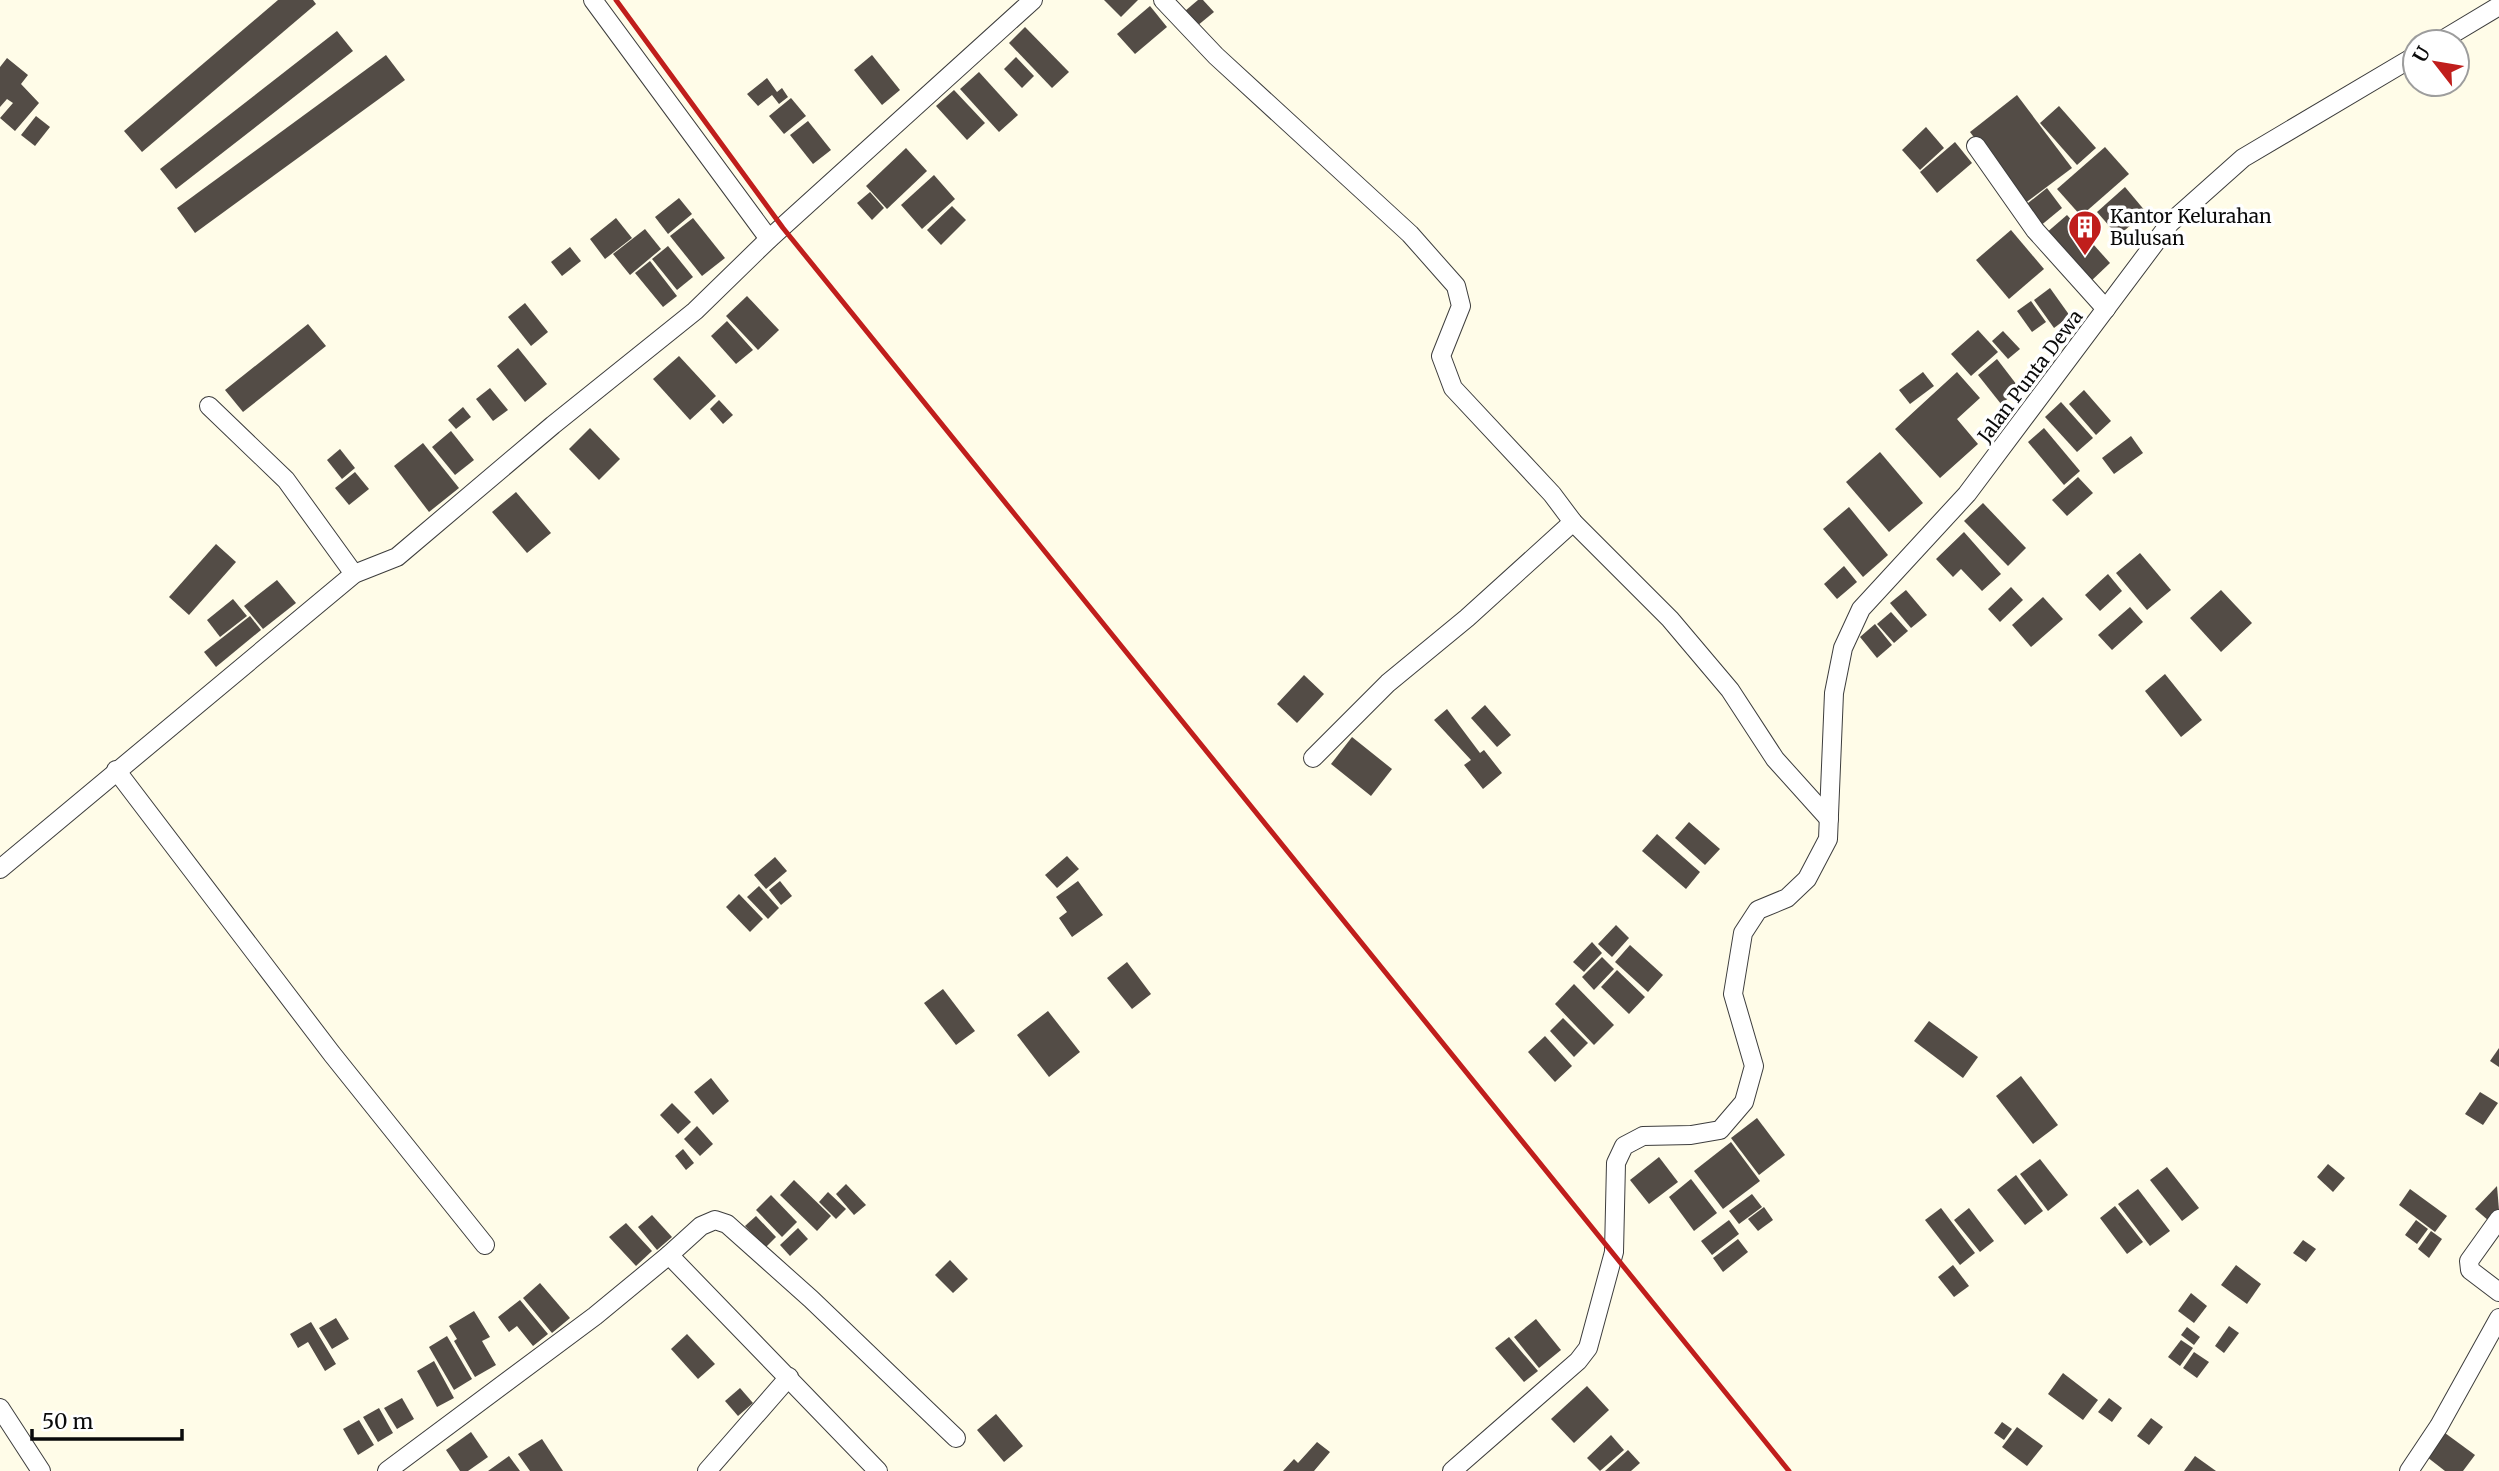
<svg xmlns="http://www.w3.org/2000/svg" width="2499" height="1471" font-family="Merriweather,serif">
  <rect width="100%" height="100%" fill="#fffce8"/>
  <g fill="#534c46">
    <path d="M278,0h35l3,4 -174,148 -18,-21z"/>
    <path d="M1104,0h34l-17,17z"/>
    <path d="M1198,0h5l11,12 -17,14 -12,-15z"/>
    <path d="M1150,6l17,21 -32,27 -18,-20z"/>
    <path d="M1025,27l44,45 -17,16 -43,-45z"/>
    <path d="M337,31l16,20 -177,138 -16,-20z"/>
    <path d="M386,55l19,25 -210,153 -18,-25z"/>
    <path d="M872,55l28,35 -18,15 -28,-35z"/>
    <path d="M1016,57l18,19 -12,12 -18,-19z"/>
    <path d="M7,58l21,17 -7,9 18,19 -24,28 -15,-13 13,-15 -6,-4 -7,8v-40z"/>
    <path d="M979,72l39,43 -19,17 -39,-43z"/>
    <path d="M767,78l10,14 5,-4 6,9 -9,7 -7,-9 -14,11 -11,-12z"/>
    <path d="M954,90l31,33 -18,17 -31,-34z"/>
    <path d="M2017,95l55,73 -48,36 -54,-72z"/>
    <path d="M791,98l15,18 -22,18 -15,-18z"/>
    <path d="M2059,106l37,42 -19,17 -37,-42z"/>
    <path d="M36,116l14,11 -15,19 -14,-11z"/>
    <path d="M808,121l23,29 -18,14 -23,-29z"/>
    <path d="M1926,127l18,21 -24,22 -18,-20z"/>
    <path d="M1955,142l17,21 -35,30 -17,-21z"/>
    <path d="M2105,147l24,27 -48,42 -24,-27z"/>
    <path d="M906,148l21,23 -40,38 -21,-23z"/>
    <path d="M934,175l21,24 -33,30 -21,-24z"/>
    <path d="M2125,187l21,25 -28,24 -21,-24z"/>
    <path d="M2047,188l15,20 -23,19 -16,-20z"/>
    <path d="M870,192l14,16 -12,12 -15,-17z"/>
    <path d="M679,198l13,16 -24,20 -13,-17z"/>
    <path d="M952,206l14,14 -25,25 -14,-15z"/>
    <path d="M2067,215l43,48 -21,20 -44,-49z"/>
    <path d="M616,218l16,20 -27,21 -15,-20z"/>
    <path d="M693,218l32,40 -23,18 -32,-40z"/>
    <path d="M645,229l16,20 -31,26 -17,-21z"/>
    <path d="M2011,230l33,39 -35,30 -33,-39z"/>
    <path d="M668,246l25,31 -16,13 -25,-31z"/>
    <path d="M570,247l11,14 -19,15 -11,-14z"/>
    <path d="M650,261l27,35 -14,11 -28,-34z"/>
    <path d="M2050,288l20,28 -16,12 -20,-28z"/>
    <path d="M747,296l32,34 -21,20 -32,-34z"/>
    <path d="M2031,301l15,21 -14,10 -15,-21z"/>
    <path d="M525,303l23,29 -17,14 -23,-29z"/>
    <path d="M727,321l26,29 -17,14 -25,-28z"/>
    <path d="M308,324l18,22 -83,66 -18,-22z"/>
    <path d="M1978,330l20,22 -27,24 -20,-22z"/>
    <path d="M2003,331l17,18 -12,10 -16,-18z"/>
    <path d="M518,348l29,36 -22,18 -28,-36z"/>
    <path d="M679,356l37,40 -26,24 -37,-41z"/>
    <path d="M1997,359l23,30 -19,15 -23,-29z"/>
    <path d="M1923,372l11,14 -24,18 -11,-14z"/>
    <path d="M1957,372l23,26 -23,21 21,25 -38,34 -45,-49z"/>
    <path d="M490,388l18,22 -15,11 -17,-22z"/>
    <path d="M2084,390l27,31 -15,14 -27,-31z"/>
    <path d="M719,400l14,15 -10,9 -13,-15z"/>
    <path d="M2061,402l32,36 -16,14 -32,-35z"/>
    <path d="M463,407l8,10 -15,12 -8,-9z"/>
    <path d="M590,428l30,31 -21,21 -30,-31z"/>
    <path d="M2044,428l36,43 -16,14 -36,-43z"/>
    <path d="M451,431l23,29 -19,15 -23,-28z"/>
    <path d="M2131,436l12,17 -29,21 -12,-16z"/>
    <path d="M423,443l36,45 -30,24 -35,-46z"/>
    <path d="M340,449l15,19 -13,11 -15,-19z"/>
    <path d="M1880,452l43,51 -34,29 -43,-50z"/>
    <path d="M355,472l14,17 -20,16 -14,-17z"/>
    <path d="M2078,477l15,16 -26,23 -15,-16z"/>
    <path d="M516,492l35,41 -24,20 -35,-41z"/>
    <path d="M1983,503l43,45 -18,18 -44,-45z"/>
    <path d="M1849,507l39,48 -25,22 -40,-48z"/>
    <path d="M1964,532l37,42 -19,17 -21,-22 -8,8 -17,-18z"/>
    <path d="M216,544l20,18 -47,53 -20,-18z"/>
    <path d="M2140,553l31,37 -24,20 -31,-37z"/>
    <path d="M1844,566l13,16 -20,17 -13,-15z"/>
    <path d="M2108,574l14,17 -22,20 -15,-16z"/>
    <path d="M277,580l19,23 -33,26 -19,-23z"/>
    <path d="M2011,587l12,13 -23,22 -12,-13z"/>
    <path d="M1906,590l21,25 -16,13 -21,-25z"/>
    <path d="M2221,590l31,33 -31,29 -31,-34z"/>
    <path d="M2043,597l20,22 -32,28 -19,-22z"/>
    <path d="M233,599l14,17 -27,21 -13,-17z"/>
    <path d="M2130,607l13,15 -31,28 -14,-15z"/>
    <path d="M1891,612l17,19 -14,12 -17,-19z"/>
    <path d="M250,616l11,14 -45,37 -12,-15z"/>
    <path d="M1875,624l17,21 -15,13 -17,-21z"/>
    <path d="M2165,674l37,46 -21,17 -36,-46z"/>
    <path d="M1304,675l20,19 -27,29 -20,-19z"/>
    <path d="M1485,705l26,30 -14,12 -26,-29z"/>
    <path d="M1447,709l33,44 4,-3 18,23 -19,16 -19,-24 7,-5 -37,-40z"/>
    <path d="M1352,737l40,32 -21,27 -40,-32z"/>
    <path d="M1689,822l31,27 -15,16 -30,-27z"/>
    <path d="M1657,834l43,38 -14,17 -44,-38z"/>
    <path d="M1067,856l12,13 -22,19 -12,-13z"/>
    <path d="M775,857l12,14 -21,18 -12,-14z"/>
    <path d="M780,881l12,15 -11,9 -12,-15z"/>
    <path d="M1078,881l25,34 -31,22 -13,-19 8,-6 -11,-15z"/>
    <path d="M759,886l20,22 -11,11 -21,-22z"/>
    <path d="M739,894l24,25 -13,13 -24,-25z"/>
    <path d="M1616,925l13,13 -17,19 -14,-13z"/>
    <path d="M1592,942l10,11 -18,19 -11,-10z"/>
    <path d="M1630,945l33,30 -15,17 -33,-30z"/>
    <path d="M1602,957l12,12 -20,21 -12,-13z"/>
    <path d="M1127,962l24,32 -19,15 -25,-31z"/>
    <path d="M1617,970l28,27 -16,17 -28,-27z"/>
    <path d="M1574,984l40,41 -20,20 -39,-41z"/>
    <path d="M943,989l32,42 -19,14 -32,-42z"/>
    <path d="M1048,1011l32,41 -31,25 -32,-42z"/>
    <path d="M1563,1018l25,25 -14,14 -24,-26z"/>
    <path d="M1929,1021l49,36 -15,21 -49,-37z"/>
    <path d="M1545,1036l27,30 -17,16 -27,-30z"/>
    <path d="M2499,1048v19l-9,-6z"/>
    <path d="M2021,1076l37,49 -25,19 -37,-48z"/>
    <path d="M711,1078l18,23 -16,14 -19,-23z"/>
    <path d="M2480,1092l18,11 -15,22 -18,-11z"/>
    <path d="M672,1103l19,19 -13,12 -18,-19z"/>
    <path d="M1757,1118l28,37 -26,20 -28,-37z"/>
    <path d="M697,1126l16,18 -13,12 -16,-17z"/>
    <path d="M1731,1142l29,39 -37,28 -29,-38z"/>
    <path d="M683,1149l11,14 -8,7 -11,-14z"/>
    <path d="M1659,1157l19,25 -29,22 -19,-24z"/>
    <path d="M2040,1159l28,36 -20,16 -28,-37z"/>
    <path d="M2328,1164l17,14 -12,14 -16,-15z"/>
    <path d="M2167,1167l32,41 -17,13 -32,-41z"/>
    <path d="M2016,1175l27,36 -18,14 -28,-35z"/>
    <path d="M1691,1179l26,34 -23,18 -25,-34z"/>
    <path d="M794,1180l37,36 -14,15 -37,-36z"/>
    <path d="M846,1184l20,21 -12,10 -18,-21z"/>
    <path d="M2497,1186l2,24 -10,11 -14,-12z"/>
    <path d="M2138,1189l32,42 -20,15 -32,-42z"/>
    <path d="M2410,1189l37,27 -12,16 -36,-27z"/>
    <path d="M828,1192l18,17 -10,10 -17,-17z"/>
    <path d="M1752,1194l10,13 -23,17 -10,-13z"/>
    <path d="M771,1195l26,27 -15,15 -26,-27z"/>
    <path d="M2115,1206l28,36 -16,12 -27,-36z"/>
    <path d="M1764,1207l9,13 -15,11 -10,-12z"/>
    <path d="M1941,1208l34,45 -15,12 -35,-45z"/>
    <path d="M1969,1208l25,33 -14,11 -26,-32z"/>
    <path d="M652,1215l20,22 -15,13 -19,-23z"/>
    <path d="M756,1216l20,21 -11,11 -20,-22z"/>
    <path d="M1729,1220l10,14 -27,21 -11,-14z"/>
    <path d="M2416,1220l12,9 -11,15 -12,-9z"/>
    <path d="M626,1223l26,28 -16,15 -27,-29z"/>
    <path d="M798,1228l10,11 -18,17 -10,-11z"/>
    <path d="M2431,1231l11,8 -13,19 -11,-9z"/>
    <path d="M1738,1239l10,13 -25,20 -10,-14z"/>
    <path d="M2303,1240l13,9 -10,13 -13,-9z"/>
    <path d="M950,1260l18,19 -15,14 -18,-18z"/>
    <path d="M1953,1265l16,21 -15,11 -16,-20z"/>
    <path d="M2236,1265l25,19 -14,20 -26,-19z"/>
    <path d="M540,1283l30,35 -18,15 -29,-35z"/>
    <path d="M2191,1293l16,13 -13,17 -16,-12z"/>
    <path d="M520,1300l28,34 -15,12 -16,-20 -8,6 -11,-15z"/>
    <path d="M474,1311l16,26 -8,4 14,24 -21,12 -21,-36 3,-2 -8,-13z"/>
    <path d="M336,1318l13,21 -17,10 -13,-21z"/>
    <path d="M1536,1319l25,31 -22,18 -25,-31z"/>
    <path d="M311,1322l25,42 -11,7 -17,-29 -10,6 -8,-14z"/>
    <path d="M2229,1326l10,7 -15,20 -9,-7z"/>
    <path d="M2187,1327l13,10 -6,8 -13,-10z"/>
    <path d="M687,1334l28,30 -17,15 -27,-30z"/>
    <path d="M447,1336l25,43 -18,11 -25,-43z"/>
    <path d="M1509,1337l29,34 -14,11 -29,-34z"/>
    <path d="M2181,1340l12,8 -13,18 -12,-9z"/>
    <path d="M2194,1352l15,10 -12,16 -14,-10z"/>
    <path d="M434,1361l20,37 -17,9 -20,-36z"/>
    <path d="M2063,1373l35,27 -15,20 -35,-26z"/>
    <path d="M1587,1386l22,24 -35,33 -23,-24z"/>
    <path d="M740,1388l13,15 -15,13 -13,-15z"/>
    <path d="M402,1398l12,21 -17,10 -13,-21z"/>
    <path d="M2109,1398l13,10 -10,14 -14,-10z"/>
    <path d="M379,1408l14,25 -15,9 -15,-25z"/>
    <path d="M996,1414l27,32 -19,16 -27,-32z"/>
    <path d="M2151,1418l12,9 -14,18 -12,-9z"/>
    <path d="M359,1420l15,25 -16,10 -15,-26z"/>
    <path d="M2002,1422l10,7 -8,11 -10,-7z"/>
    <path d="M2017,1427l26,19 -16,20 -25,-19z"/>
    <path d="M471,1432l17,25 -20,14h-8l-14,-21z"/>
    <path d="M2445,1433l30,22 -12,16h-18l-18,-14z"/>
    <path d="M1611,1435l13,15 -24,21 -13,-13z"/>
    <path d="M542,1439l21,32h-33l-12,-17z"/>
    <path d="M1317,1442l13,10 -16,19h-31l11,-12 4,4z"/>
    <path d="M1628,1450l12,13 -9,8h-26z"/>
    <path d="M509,1456l11,15h-32z"/>
    <path d="M2195,1456l21,15h-32z"/>
  </g>
  <g fill="none" stroke-linecap="round" stroke-linejoin="round">
    <g stroke="#3d3d3d" stroke-width="20">
      <g id="minor">
        <path d="M593,0l176,239"/>
        <path d="M1163,0l53,56 194,178 46,52 5,20 -20,50 12,32 99,106 21,28 97,97 60,71 45,69 54,60"/>
        <path d="M2439,42l60,-36"/>
        <path d="M1976,146l59,84 71,79"/>
        <path d="M209,406l77,74 68,94"/>
        <path d="M1313,758l75,-75 79,-65 106,-96"/>
        <path d="M116,770l216,284 153,191"/>
        <path d="M0,869l354,-295 43,-17 156,-132 142,-114 74,-72 264,-239"/>
        <path d="M2499,1219l-30,42 1,9 29,22"/>
        <path d="M669,1255l32,-29 14,-6 12,4 84,75 145,139"/>
        <path d="M0,1408l41,63"/>
        <path d="M387,1471l208,-155 74,-61 209,216"/>
        <path d="M707,1471l82,-94"/>
        <path d="M1452,1471l126,-110 10,-13 26,-96 2,-89 8,-17 19,-10 48,-1 29,-5 24,-28 10,-36 -21,-72 10,-61 15,-23 29,-12 20,-19 21,-40 6,-146 9,-45 18,-39 106,-115 203,-271 73,-65 172,-102"/>
        <path d="M2409,1471l30,-45 60,-108"/>
      </g>
    </g>
    <use href="#minor" stroke="#fff" stroke-width="18"/>
    <path stroke="#c01e1c" stroke-width="5" d="M616,0l167,228 1006,1243"/>
  </g>
  <defs>
    <g id="building-pin" transform="scale(1.75)"><path d="M0 17L-7.5 6A9.5 9.5 0 1 1 7.5 6Z" fill="#c01e1c" stroke="#fff"/><path d="M-4-6H4V6H1V3H-1V6H-4ZM-2.5-4.3h1.7v1.8h-1.7ZM.8-4.3h1.7v1.8H.8ZM-2.5-1h1.7V.8h-1.7ZM.8-1h1.7V.8H.8Z" fill="#fff"/></g>
  </defs>
  <g fill-rule="evenodd">
    <use href="#building-pin" x="2085" y="227"/>
  </g>
  <g text-anchor="middle" stroke-width="7" stroke-linejoin="round" paint-order="stroke">
    <g font-size="19" fill="#0a0a0a" stroke="#fff" text-anchor="start">
      <text x="2110" y="223">Kantor Kelurahan<tspan x="2110" dy="22">Bulusan</tspan></text>
    </g>
    <g font-size="19" fill="#0a0a0a" stroke="#fff">
      <text transform="translate(2030 376) rotate(-53)" y="7">Jalan Punta Dewa</text>
    </g>
  </g>
  <g transform="translate(2436 63) rotate(301)"><circle r="33" fill="#ffffff" stroke="#9d9d9d" stroke-width="2"/>
  <path d="M0-5L12 26L0 18L-12 26Z" fill="#c01e1c"/>
  <text y="-10" font-size="19" font-weight="bold" text-anchor="middle" fill="#0a0a0a">U</text>
  </g>
  <path d="M32 1429v10h150v-10" fill="none" stroke="#0a0a0a" stroke-width="3.5"/>
  <text x="42" y="1429" font-size="21" fill="#0a0a0a" stroke="#ffffff" stroke-width="5" paint-order="stroke">50 m</text>
</svg>
